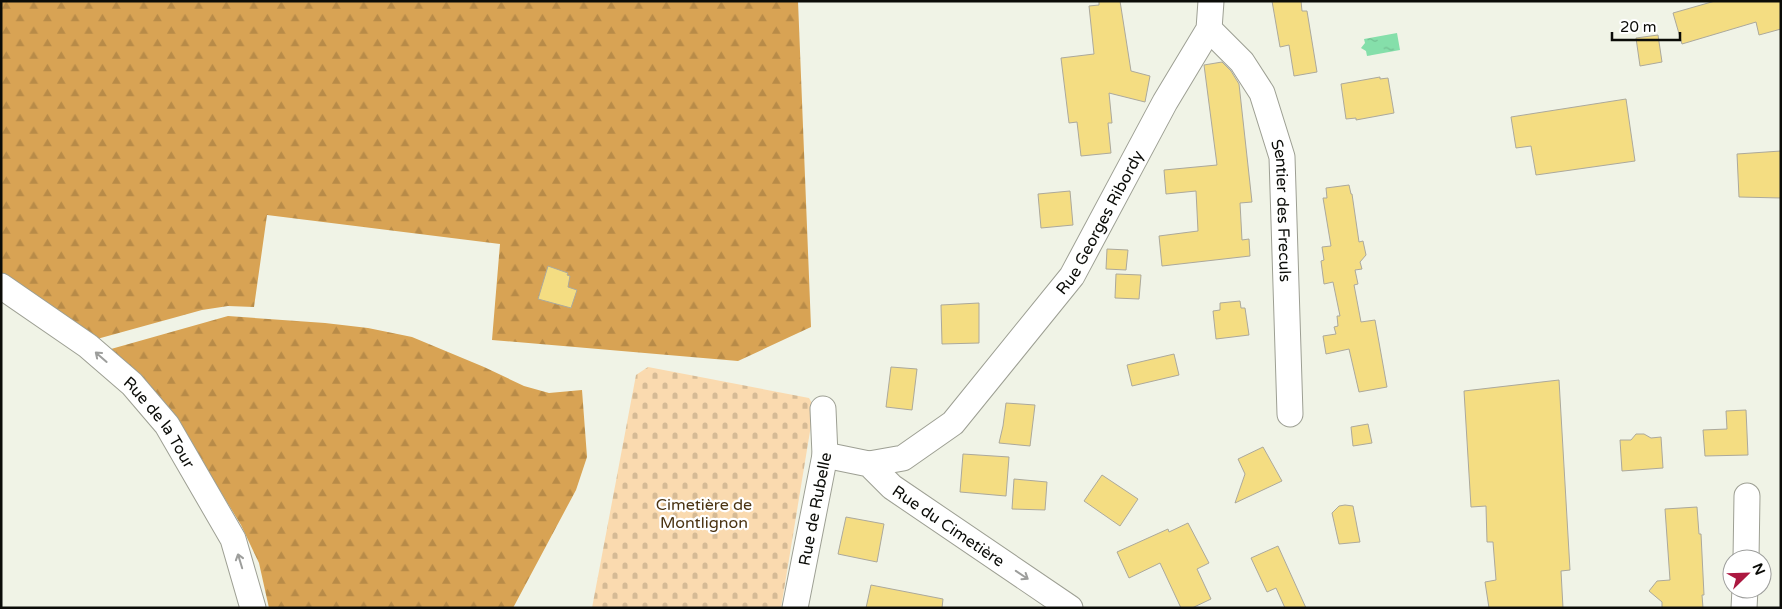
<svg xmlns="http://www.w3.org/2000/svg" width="1782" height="609" font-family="'Varela Round',sans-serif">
  <defs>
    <pattern id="forest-firs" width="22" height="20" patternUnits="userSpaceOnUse" patternTransform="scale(1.25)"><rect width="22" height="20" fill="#d8a354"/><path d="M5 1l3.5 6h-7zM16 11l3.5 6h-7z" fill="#b88b48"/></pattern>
    <pattern id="cemetery-stones" width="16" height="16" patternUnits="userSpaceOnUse" patternTransform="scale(1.25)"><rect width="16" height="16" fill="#fadaaf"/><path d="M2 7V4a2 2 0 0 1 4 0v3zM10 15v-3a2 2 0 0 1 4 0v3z" fill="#d5ba95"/></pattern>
    <pattern id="water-ripples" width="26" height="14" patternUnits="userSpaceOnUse" patternTransform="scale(1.25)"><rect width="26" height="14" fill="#85dfaa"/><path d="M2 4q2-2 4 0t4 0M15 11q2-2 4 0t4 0" fill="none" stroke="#72be91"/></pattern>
  </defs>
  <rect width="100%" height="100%" fill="#f0f3e6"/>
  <g fill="url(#forest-firs)">
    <path d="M1,1h797l13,326 -73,34 -246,-21 8,-96 -233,-29 -13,92 -26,-1 -26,4 -105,29 -96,-63z"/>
    <path d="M228,316l97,7 43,5 44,9 72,30 40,19 25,7 33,-3 5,67 -11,33 -63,118h-244l-10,-45 -18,-38 -67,-109 -63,-67z"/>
  </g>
  <path fill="url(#cemetery-stones)" d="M648,367l161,31 5,9 -33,201h-189l44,-233z"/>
  <path fill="url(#water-ripples)" d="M1397,33l3,17 -33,6 -1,-5 -5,-3 4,-5 -1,-4z"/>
  <g fill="#f4dd82" stroke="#aca99c">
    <path d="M1099,1h21l11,70 19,5 -5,26 -36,-9 3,30h-4l3,30 -30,3 -4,-34 -8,1 -8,-65 33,-4 -5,-48 10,-1z"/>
    <path d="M1272,1h29l1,10h5l10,61 -23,4 -5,-31 -9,2z"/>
    <path d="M1715,1h66v28l-22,6 -3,-13 -74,22 -9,-31z"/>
    <path d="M1658,35l4,27 -22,4 -4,-28z"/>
    <path d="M1222,62l9,9 8,13 13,118 -12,1 2,37 7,-1 1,17 -88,10 -3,-30 39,-5 -2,-40 -30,3 -2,-24 53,-5 -13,-100z"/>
    <path d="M1380,77v2l8,-1 6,35 -38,7v-2l-10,1 -5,-35z"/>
    <path d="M1626,99l9,62 -99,14 -5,-29 -15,2 -5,-31z"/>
    <path d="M1781,151v47l-42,-1 -2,-43z"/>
    <path d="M1349,185l2,9h1l7,48 4,-1 3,14 -6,7 2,7 -7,1 3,14 -4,1 7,37 14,-2 12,67 -28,5 -10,-43 -23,5 -3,-18 13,-2 -2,-7 4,-1 -1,-10h3l-7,-34 -9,2 -3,-23 3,-1 -2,-13 9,-1 -8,-48h4l-1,-10z"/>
    <path d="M1070,191l3,34 -32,3 -3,-34z"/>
    <path d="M1107,249l21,1 -2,20 -20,-1z"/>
    <path d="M548,266l20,7 -1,2 3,1 -2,11 9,3 -6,18 -33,-9z"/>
    <path d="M1116,274l25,1 -2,24 -24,-1z"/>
    <path d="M1240,301l1,7h4l4,27 -33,4 -3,-28 7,-1v-7z"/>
    <path d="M979,303v40l-37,1 -1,-39z"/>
    <path d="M1174,354l5,21 -47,11 -5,-21z"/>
    <path d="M891,367l26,2 -5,41 -26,-3z"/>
    <path d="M1559,380l11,190 -9,1 2,37h-74l-4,-26 11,-2 -3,-38h-6l-1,-36 -15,1 -7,-116z"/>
    <path d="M1006,403l29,2 -5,41 -31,-3 4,-17z"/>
    <path d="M1746,410l2,45 -43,1 -2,-26 24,-1 -1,-18z"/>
    <path d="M1368,424l4,19 -19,3 -2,-19z"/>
    <path d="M1636,434h8l7,4 10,-1 2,31 -41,3 -2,-31h11z"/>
    <path d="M1263,447l19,34 -47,22 10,-29 -7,-15z"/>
    <path d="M963,454l46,3 -3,39 -46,-4z"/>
    <path d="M1102,475l36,24 -18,27 -36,-25z"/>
    <path d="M1014,479l33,3 -2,28 -33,-1z"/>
    <path d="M1345,505l8,1 7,36 -21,2 -7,-31 7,-7z"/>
    <path d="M1697,507l2,27h2l3,61h-2l1,13h-41v-6l-13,-11 8,-10 13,-1 -5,-71z"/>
    <path d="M846,517l38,7 -7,38 -39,-8z"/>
    <path d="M1188,523l21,40 -12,6 14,30 -19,9h-11l-21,-45 -31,15 -12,-26 51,-23 1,3z"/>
    <path d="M1278,546l28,62h-21l-9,-20 -9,4 -16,-34z"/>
    <path d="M871,585l72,14 -1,9h-76z"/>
  </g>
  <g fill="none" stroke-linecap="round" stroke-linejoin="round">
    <g stroke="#9d9f93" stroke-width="27">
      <g id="minor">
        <path id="s1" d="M1209,29l33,33 20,31 20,64 8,257"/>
        <path id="s2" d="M1,286l87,60 44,38 35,41 66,114 20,69"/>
        <path id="s3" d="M825,455l44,9 23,23 178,121"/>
        <path id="s4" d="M869,464l34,-6 50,-35 119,-147 93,-174 44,-73 2,-28"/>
        <path d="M1746,559l1,-63"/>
        <path id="s5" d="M795,608l30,-153 -2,-46"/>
        <path d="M1744,608l1,-19"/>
      </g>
    </g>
    <use href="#minor" stroke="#fff" stroke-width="25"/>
  </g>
  <defs><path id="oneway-shaft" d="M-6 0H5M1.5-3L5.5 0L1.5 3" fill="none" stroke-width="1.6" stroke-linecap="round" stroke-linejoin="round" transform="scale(1.25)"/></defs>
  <g stroke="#9d9e9c">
    <use href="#oneway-shaft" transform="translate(101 357) rotate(-139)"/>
    <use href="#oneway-shaft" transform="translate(240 561) rotate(-107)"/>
    <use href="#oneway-shaft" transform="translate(1022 575) rotate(34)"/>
  </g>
  <g text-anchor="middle" stroke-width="4.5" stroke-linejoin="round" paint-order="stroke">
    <g font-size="16" fill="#0b0c08" stroke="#fff">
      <text dy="6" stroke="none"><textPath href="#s1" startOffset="204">Sentier des Freculs</textPath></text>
      <text dy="6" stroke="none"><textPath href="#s4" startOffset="345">Rue Georges Ribordy</textPath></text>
      <text dy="6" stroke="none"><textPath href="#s2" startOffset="211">Rue de la Tour</textPath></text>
      <text dy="6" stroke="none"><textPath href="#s5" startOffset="101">Rue de Rubelle</textPath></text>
      <text dy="6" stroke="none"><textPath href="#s3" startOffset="146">Rue du Cimetière</textPath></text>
    </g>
    <g font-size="16" fill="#4a3312" stroke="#fff">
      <text x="704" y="510">Cimetière de<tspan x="704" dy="18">Montlignon</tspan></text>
    </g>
  </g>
  <rect width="1782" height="609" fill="none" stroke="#0b0c08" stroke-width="5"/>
  <g transform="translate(1747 574) rotate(67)"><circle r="24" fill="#ffffff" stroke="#9d9e9c"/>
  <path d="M0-4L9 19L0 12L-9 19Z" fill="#ac1840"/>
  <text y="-8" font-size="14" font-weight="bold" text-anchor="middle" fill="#0b0c08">N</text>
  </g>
  <path d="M1612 32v8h68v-8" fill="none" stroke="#0b0c08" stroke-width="2.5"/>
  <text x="1620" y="32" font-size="15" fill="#0b0c08" stroke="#ffffff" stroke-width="4" paint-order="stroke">20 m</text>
</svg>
